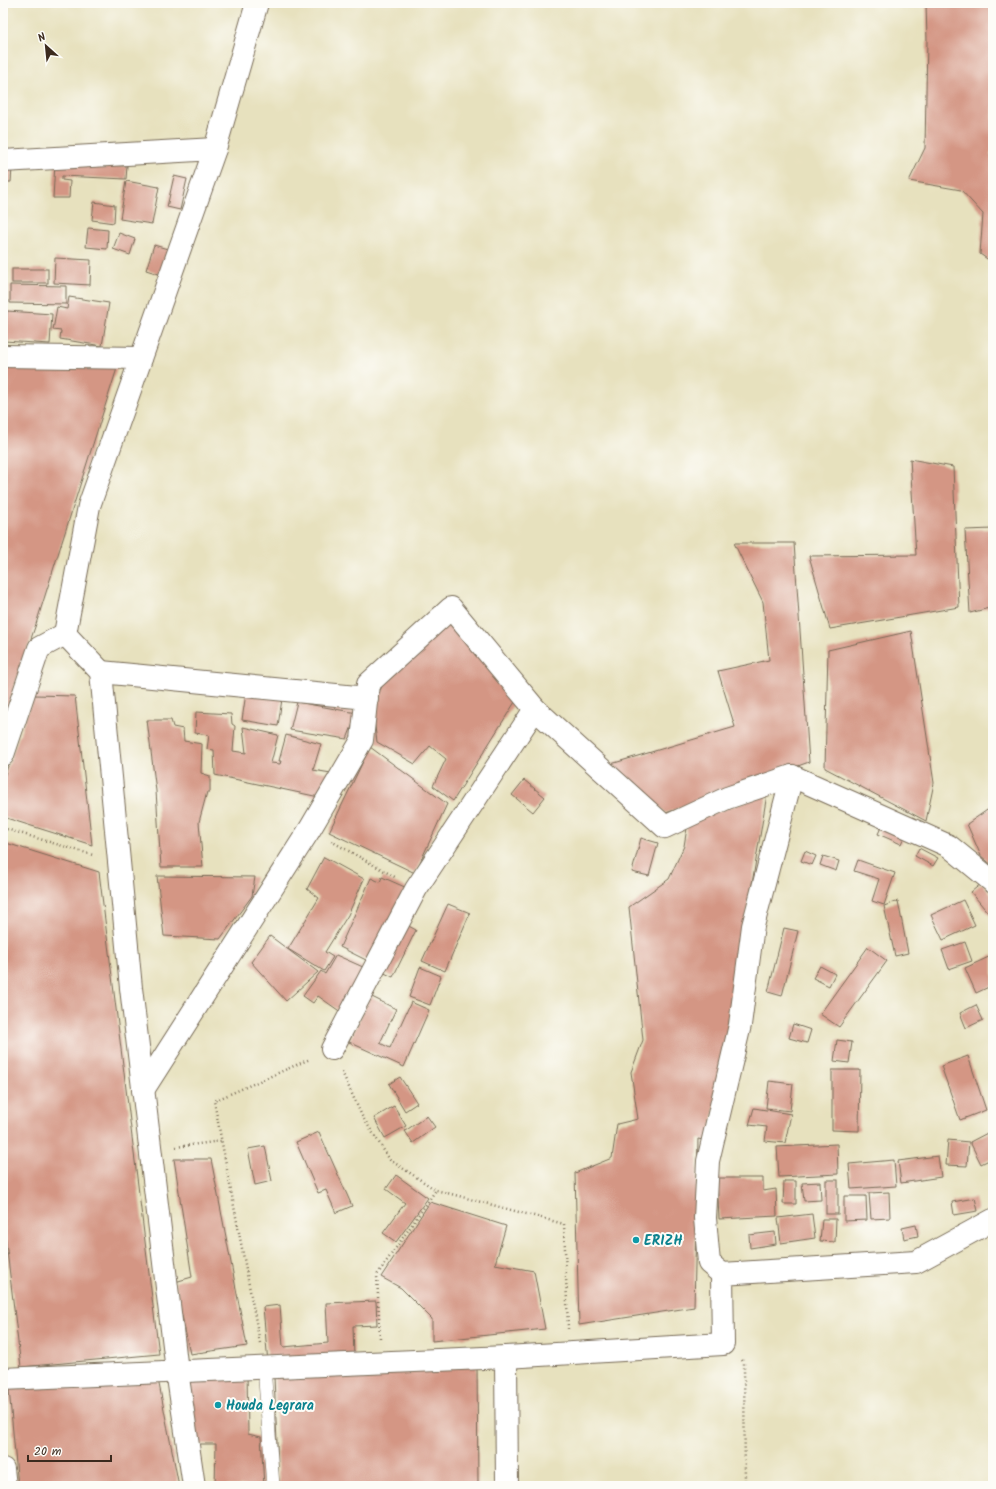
<svg xmlns="http://www.w3.org/2000/svg" width="996" height="1489" font-family="Kalam,sans-serif">
  <rect width="100%" height="100%" fill="#fdfcf7"/>
  <filter id="ink" filterUnits="userSpaceOnUse"><feTurbulence type="fractalNoise" baseFrequency=".025" numOctaves="2"/><feDisplacementMap in="SourceGraphic" scale="8" xChannelSelector="R" yChannelSelector="G"/><feConvolveMatrix kernelMatrix="1 2 1 2 8 2 1 2 1" color-interpolation-filters="sRGB"/></filter>
  <filter id="wash" filterUnits="userSpaceOnUse"><feTurbulence type="fractalNoise" baseFrequency=".012" numOctaves="4" result="noise"/><feDisplacementMap in="SourceGraphic" scale="16" xChannelSelector="R" yChannelSelector="G"/><feGaussianBlur stdDeviation="0.9" result="paint"/><feColorMatrix in="noise" values="0 0 0 0 0 0 0 0 0 0 0 0 0 0 0 0 0 1.4 0 .05"/><feComposite in="paint" operator="in"/></filter>
  <g filter="url(#wash)">
    <rect width="100%" height="100%" fill="#e7e1be"/>
    <g id="blocks">
      <g fill="#d49684">
        <path d="M926,3h67v147l-3,5 3,2v106l-13,-9 3,-40 -22,-24 -52,-9 16,-33 2,-108z"/>
        <path d="M55,163l72,3 -1,13 -64,-3v4l8,1 -1,17h-16z"/>
        <path d="M3,167l9,1 -1,14h-8z"/>
        <path d="M174,176l13,3 -7,31 -13,-3z"/>
        <path d="M126,181l33,6 -7,37 -32,-5z"/>
        <path d="M94,202l21,3 -1,18 -22,-3z"/>
        <path d="M88,228l20,2 -1,19 -21,-2z"/>
        <path d="M119,233l16,6 -5,16 -17,-6z"/>
        <path d="M154,245l17,5 -9,25 -16,-5z"/>
        <path d="M55,258l36,2 -1,25 -36,-2z"/>
        <rect x="12" y="269" width="36" height="14"/>
        <path d="M10,285l56,1v18l-56,-1z"/>
        <path d="M69,297l40,6 -7,43 -42,-7 1,-8 -8,-1 4,-23 10,2z"/>
        <path d="M7,311l45,3 -2,30 -46,-3z"/>
        <path d="M3,361l116,1 -83,262 -33,97z"/>
        <path d="M910,459l43,8 6,140 -129,22 -21,-73 107,-1z"/>
        <path d="M993,529v78l-23,6 -5,-83z"/>
        <path d="M734,543h60l15,219 -143,51 -55,-49 124,-37 -17,-56 51,-11 -6,-58z"/>
        <path d="M450,623l70,71 -67,107 -20,-15 13,-27 -16,-13 -15,18 -38,-22 -4,-31 13,-37z"/>
        <path d="M911,631l23,152 -8,38 -101,-53 3,-118z"/>
        <path d="M246,693l36,6 -4,27 -36,-6z"/>
        <path d="M34,695l41,1 17,149 -89,-28v-37z"/>
        <path d="M297,702l60,11 -10,26 -57,-9z"/>
        <path d="M196,712l35,2 1,10 3,2 -2,25 13,2 -3,-26 35,8 -7,28 9,1 1,-3h-2l7,-26 35,9 -8,26 18,3 -12,24 -104,-22 -1,-25 -7,-1 2,-14 -14,-2z"/>
        <path d="M147,720h24l2,7 10,2 1,12 18,3 -1,29 9,3v16h-3l-8,30 4,45h-42l-5,-76z"/>
        <path d="M370,747l77,57 -32,69 -86,-41z"/>
        <path d="M524,780l21,17 -12,15 -21,-17z"/>
        <path d="M767,794l-58,347 -11,-2 -4,168 -115,18 -4,-152 37,-15 5,-34 21,-5 -7,-47 12,-32 -14,-133 40,-28 15,-33 4,-24z"/>
        <path d="M993,806v60l-12,-10 -14,-32z"/>
        <path d="M883,823l22,11 -4,10 -23,-10z"/>
        <path d="M641,838l17,5 -9,33 -17,-4z"/>
        <path d="M3,842l96,30 60,482 -138,13 -18,-150z"/>
        <path d="M919,848l19,10 -5,8 -18,-10z"/>
        <path d="M805,851l11,5 -4,9 -11,-4z"/>
        <path d="M823,856l16,5 -3,10 -16,-6z"/>
        <path d="M324,857l40,22 -16,36 -23,37 8,5 -9,14 -36,-22 31,-51 -12,-9z"/>
        <path d="M858,860l37,13 -11,32 -12,-4 7,-22 -25,-8z"/>
        <path d="M157,876l98,1 -3,19 -32,43 -56,-3z"/>
        <path d="M382,877l25,11 -37,74 -30,-15 31,-69 9,4z"/>
        <path d="M982,883l11,13v23l-22,-27z"/>
        <path d="M963,900l12,25 -32,15 -12,-25z"/>
        <path d="M898,901l10,52 -13,3 -11,-50z"/>
        <path d="M448,904l22,9 -25,58 -23,-10z"/>
        <path d="M403,923l13,7 -23,47 -13,-6z"/>
        <path d="M784,928l14,3 -16,65 -14,-4z"/>
        <path d="M270,936l48,36 -32,29 -35,-39z"/>
        <path d="M965,942l7,19 -23,8 -7,-19z"/>
        <path d="M868,947l19,14 -48,66 -19,-13z"/>
        <path d="M336,955l27,12 -18,48 -27,-19 -5,7 -10,-7 18,-25 4,3z"/>
        <path d="M993,955v30l-17,8 -11,-25z"/>
        <path d="M820,966l15,8 -6,12 -16,-8z"/>
        <path d="M420,967l21,9 -11,29 -21,-8z"/>
        <path d="M370,996l26,13 -16,34 10,5 21,-46 18,8 -25,57 -55,-25z"/>
        <path d="M976,1005l7,15 -17,8 -6,-15z"/>
        <path d="M793,1024l18,6 -4,13 -18,-5z"/>
        <path d="M837,1040l15,2 -3,21 -15,-2z"/>
        <path d="M968,1056l18,54 -26,10 -19,-54z"/>
        <path d="M832,1070h28l-1,61 -27,-1z"/>
        <path d="M400,1077l17,26 -12,8 -16,-27z"/>
        <path d="M769,1081l24,3 -3,27 -24,-3z"/>
        <path d="M394,1106l12,20 -21,12 -11,-20z"/>
        <path d="M754,1108l37,6 -6,29 -20,-2 2,-14 -18,-2z"/>
        <path d="M427,1116l8,11 -22,16 -8,-12z"/>
        <path d="M993,1130v28l-12,6 -11,-22z"/>
        <path d="M319,1132l33,74 -16,7 -10,-23 -8,3 -22,-51z"/>
        <path d="M948,1140l21,2 -2,24 -21,-1z"/>
        <path d="M837,1144l1,30 -59,3 -2,-30z"/>
        <path d="M265,1146l7,35 -17,4 -7,-36z"/>
        <path d="M938,1156l3,21 -40,6 -3,-22z"/>
        <path d="M174,1159h37l36,187 -57,8 -15,-72 17,-5z"/>
        <path d="M894,1160l2,26 -45,3 -2,-25z"/>
        <path d="M396,1175l32,23 -32,44 -13,-9 22,-30 -19,-14z"/>
        <path d="M717,1178h46v13l13,-2 1,27 -58,3z"/>
        <rect x="826" y="1180" width="12" height="34"/>
        <path d="M784,1181h12v23h-13z"/>
        <path d="M820,1182l1,18 -17,1 -2,-18z"/>
        <path d="M889,1192l1,26 -19,1 -2,-26z"/>
        <path d="M844,1196h22l1,24 -23,1z"/>
        <path d="M975,1198l3,13 -24,4 -2,-13z"/>
        <path d="M430,1202l76,24 -11,38 39,7 11,58 -113,12v-22l-31,-31 -20,-11z"/>
        <path d="M812,1214l3,24 -34,5 -3,-25z"/>
        <path d="M822,1219h14l-1,23 -15,-1z"/>
        <path d="M916,1225l2,11 -14,3 -2,-11z"/>
        <path d="M775,1232l1,12 -26,4 -1,-13z"/>
        <path d="M376,1301l1,24 -24,1 1,32 -86,5 -5,-56 17,-2 3,42 45,-4 -2,-40z"/>
        <path d="M477,1365l1,121h-199l-5,-109z"/>
        <path d="M247,1372l1,62 13,3 3,49h-49l1,-42h-24l-5,-69z"/>
        <path d="M158,1379l21,107h-161l-9,-97z"/>
      </g>
    </g>
  </g>
  <g filter="url(#ink)">
    <use href="#blocks" fill-opacity="0" stroke="#776a56" stroke-width="1"/>
    <g fill="none" stroke-linecap="round" stroke-linejoin="round">
      <g stroke="#776a56" stroke-width="14">
        <path id="service" d="M264,1367l9,119"/>
      </g>
      <g stroke="#776a56" stroke-width="24">
        <g id="minor">
          <path d="M3,161l212,-12"/>
          <path d="M3,356l138,2"/>
          <path d="M65,634l36,38 30,316 46,383 17,115"/>
          <path d="M65,634l24,-128 126,-357 42,-146"/>
          <path d="M101,672l266,26"/>
          <path d="M3,755l36,-107 26,-14"/>
          <path d="M332,1049l84,-160 119,-180"/>
          <path d="M143,1090l167,-261 52,-89 6,-56 83,-76 84,101 130,118 62,-29 65,-22 157,70 44,36"/>
          <path d="M722,1274l-13,-11 -4,-45 3,-57 32,-136 13,-99 39,-150"/>
          <path d="M506,1357l1,129"/>
          <path d="M3,1379l503,-22 217,-13 -1,-70 194,-12 77,-42"/>
          <path d="M3,1469l2,17"/>
        </g>
      </g>
      <g stroke="#776a56" stroke-width="2.5" stroke-dasharray="1 3" stroke-linecap="butt">
        <path d="M3,828l90,27"/>
        <path d="M331,841l64,36"/>
        <path d="M342,1072l20,44 28,44 46,30 128,34 4,105"/>
        <path d="M176,1147l45,-6"/>
        <path d="M380,1338l-3,-63 59,-85"/>
        <path d="M260,1343l-46,-242 96,-42"/>
        <path d="M742,1360l2,3 1,123"/>
      </g>
      <use href="#service" stroke="#fff" stroke-width="13"/>
      <use href="#minor" stroke="#fff" stroke-width="22"/>
    </g>
  </g>
  <g fill="#0f9aa8" stroke="#fdfcf7" stroke-width="1.5">
    <circle cx="636" cy="1240" r="4"/>
    <circle cx="218" cy="1405" r="4"/>
  </g>
  <g text-anchor="middle" stroke-width="4" stroke-linejoin="round" paint-order="stroke">
    <g font-size="14" font-weight="bold" fill="#0d838f" stroke="#fdfcf7" text-anchor="start">
      <text x="644" y="1245">ERIZH</text>
      <text x="226" y="1410">Houda Legrara</text>
    </g>
  </g>
  <rect width="996" height="1489" fill="none" stroke="#fdfcf7" stroke-width="16"/>
  <g transform="translate(46 46) rotate(333)" stroke="#fdfcf7" stroke-width="3" paint-order="stroke">
  <path d="M0-3L7 15L0 10L-7 15Z" fill="#3b2a1e"/>
  <text y="-6" font-size="11" font-weight="bold" text-anchor="middle" fill="#3b2a1e">N</text>
  </g>
  <path d="M28 1455v6h83v-6" fill="none" stroke="#3b2a1e" stroke-width="2"/>
  <text x="34" y="1455" font-size="12" fill="#3b2a1e" stroke="#fdfcf7" stroke-width="3" paint-order="stroke">20 m</text>
</svg>
